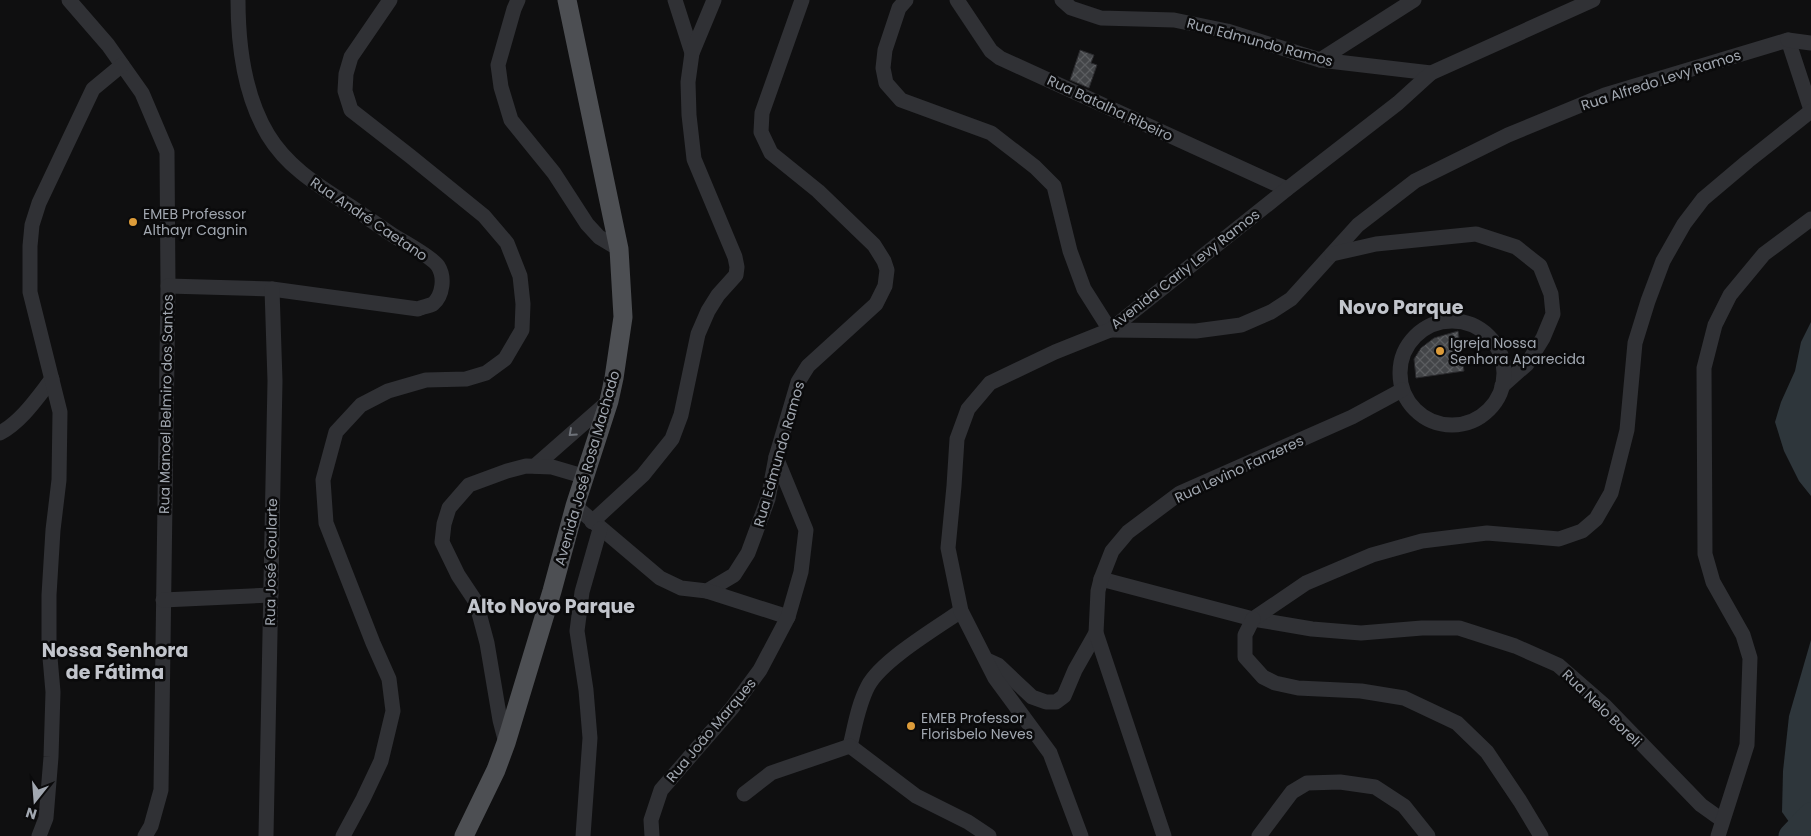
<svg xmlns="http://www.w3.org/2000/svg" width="1811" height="836" font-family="Poppins,sans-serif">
  <defs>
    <pattern id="building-cross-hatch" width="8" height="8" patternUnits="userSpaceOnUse" patternTransform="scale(1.25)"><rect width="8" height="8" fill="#434548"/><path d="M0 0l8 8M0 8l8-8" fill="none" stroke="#5b5d60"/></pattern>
  </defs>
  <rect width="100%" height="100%" fill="#0f0f10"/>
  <g fill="#2e363b">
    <path d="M1811,322v174l-12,-15 -15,-30 -9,-29 6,-20 14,-31 6,-29z"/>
    <path d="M1811,640v196h-12l-17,-24 1,-41 6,-55z"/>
  </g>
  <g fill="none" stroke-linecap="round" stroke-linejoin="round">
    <path stroke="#2e363b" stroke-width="25" d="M1791,836l20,-21"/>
  </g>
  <g fill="url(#building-cross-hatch)" stroke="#29292c">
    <path d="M1080,50l14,5 -3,8 6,2 -8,23 -19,-8z"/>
    <path d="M1458,331l6,40 -48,7 -2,-19 7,-11 13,-10z"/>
  </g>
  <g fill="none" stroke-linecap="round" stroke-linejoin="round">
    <g stroke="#303135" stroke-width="15">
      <path d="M69,0l39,45 34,48 25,59 1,134 -7,504 -10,36 -6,10"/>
      <path d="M518,0l-4,9 -16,56 3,22 10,33 43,53 33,51 12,13 20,12"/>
      <path d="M675,0l17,53"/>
      <path d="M906,0l-7,8 -14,42 -2,18 3,15 15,17 90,33 44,34 19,19 16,65 14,38 26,41 86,1 45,-6 30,-13 20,-13 67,-74 57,-44 93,-46 97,-40 183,-55 23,70"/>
      <path d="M957,0l34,51 9,7 287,131"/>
      <path d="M1062,0l9,8 30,10 73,2 53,11 93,29 111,13"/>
      <path d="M1788,40l23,3"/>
      <path d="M1320,60l94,-60"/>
      <path d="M1332,254l44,-10 100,-10 40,13 24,19 11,28 2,20 -10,24 -16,26 -25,22"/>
      <path d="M168,286l104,3 146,20c4,-2 11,-3 15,-5 10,-9 12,-27 5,-38 -6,-9 -34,-24 -44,-30 -15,-10 -29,-20 -44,-30 -31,-20 -62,-38 -82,-71 -24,-40 -30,-89 -30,-135"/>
      <circle cx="1452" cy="373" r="52"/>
      <path d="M0,433c22,-12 37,-35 52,-54"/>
      <path d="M535,466l74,-65"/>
      <path d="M575,506l85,72 21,10 26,3 27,-16 14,-22 20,-54 8,-42 22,-75 10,-16 68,-62 9,-18 2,-16 -3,-9 -10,-16 -56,-54 -47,-38 -10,-21 1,-19 40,-113"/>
      <path d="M592,522l51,-47 29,-36 9,-24 17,-81 10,-23 10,-16 18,-20 1,-8 -2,-10 -41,-98 -5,-44 -1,-33 4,-29 22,-53"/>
      <path d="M1101,579l152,40 59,10 49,4 61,-5h37l56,18 43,19 47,41 96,99 21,15"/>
      <path d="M707,591l81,26"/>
      <path d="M163,600l108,-5"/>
      <path d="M1253,619l53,-36 66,-28 50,-14 65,-8 72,6 23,-8 14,-12 15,-26 16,-63 8,-87 13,-42 15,-40 21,-37 19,-25 45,-38 63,-50"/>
      <path d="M1253,619l-8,16v22l18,20 12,6 23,5 63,3 43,7 53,25 30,29 33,49 21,35"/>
      <path d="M987,660l11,5 34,32 14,5h10l8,-6 11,-26 21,-37"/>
      <path d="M506,743l-6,-23 -13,-77 -11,-41 -18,-27 -16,-33 2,-18 5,-16 20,-23 38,-14 19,-5 26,1 34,10"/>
      <path d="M850,746c5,-20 8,-41 18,-60 13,-25 68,-58 93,-75"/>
      <path d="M850,746l66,50 52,26 21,14"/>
      <path d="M744,794l27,-21 79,-27"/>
      <path d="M39,836l7,-18 5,-61 2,-65 -4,-46v-51l4,-65 6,-50 1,-68 -30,-120v-46l2,-21 7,-22 54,-114 29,-24"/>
      <path d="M266,836l9,-455 -3,-92"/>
      <path d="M343,836l20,-37 18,-38 12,-50 -4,-32 -16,-36 -47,-120 -3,-43 13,-48 25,-27 27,-14 38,-11 40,-1 20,-6 19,-14 17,-29 1,-26 -3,-28 -13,-33 -23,-27 -74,-60 -59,-46 -6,-19 1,-17 5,-17 39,-57"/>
      <path d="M583,836l7,-98 -4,-48 -9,-59 5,-39 18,-63"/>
      <path d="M652,836l-1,-16 10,-30 71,-82 28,-38 28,-53 13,-45 5,-42 -30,-73"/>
      <path d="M1081,836l-31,-83 -55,-75 -34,-67 -13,-63 6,-62 3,-47 11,-30 22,-26 65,-31 55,-22 177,-141 111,-86 33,-30 162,-73"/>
      <path d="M1164,836l-68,-203 2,-42 3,-12 11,-28 16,-19 52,-39 172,-76 50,-27"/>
      <path d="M1259,836l33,-44 15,-9 33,-1 35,5 29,19 24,30"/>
      <path d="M1718,836l29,-91 3,-87 -7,-23 -30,-53 -8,-28 -1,-186 11,-43 15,-30 34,-41 47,-35"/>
    </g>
    <path stroke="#4d4f53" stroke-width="19" d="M464,836l32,-66 10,-27 46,-152 23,-85 34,-105 5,-23 9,-61 -4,-68 -52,-249"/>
  </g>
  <defs><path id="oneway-chevron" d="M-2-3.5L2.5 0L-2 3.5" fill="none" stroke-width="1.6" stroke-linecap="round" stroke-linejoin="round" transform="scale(1.25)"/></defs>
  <use stroke="#6e7279" href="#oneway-chevron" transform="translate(572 433) rotate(138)"/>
  <g fill="#dd9c3a" stroke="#0a0a0b" stroke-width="2">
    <circle cx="133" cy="222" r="5"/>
    <circle cx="1440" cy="351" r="5"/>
    <circle cx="911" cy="726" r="5"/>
  </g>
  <g text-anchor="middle" stroke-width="5" stroke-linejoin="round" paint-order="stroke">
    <g font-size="14" fill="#a1a7b0" stroke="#0a0a0b">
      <text transform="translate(1260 42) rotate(15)" y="5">Rua Edmundo Ramos</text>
      <text transform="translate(1661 80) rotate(-18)" y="5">Rua Alfredo Levy Ramos</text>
      <text transform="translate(1110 108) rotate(25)" y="5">Rua Batalha Ribeiro</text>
      <text transform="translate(369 219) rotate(34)" y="5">Rua André Caetano</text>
      <text transform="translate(1185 269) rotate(-38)" y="5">Avenida Carly Levy Ramos</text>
      <text transform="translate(166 404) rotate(-89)" y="5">Rua Manoel Belmiro dos Santos</text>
      <text transform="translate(779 454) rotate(-74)" y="5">Rua Edmundo Ramos</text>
      <text transform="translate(587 468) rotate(-74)" y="5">Avenida José Rosa Machado</text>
      <text transform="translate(1239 469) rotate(-25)" y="5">Rua Levino Fanzeres</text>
      <text transform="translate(271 562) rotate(-89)" y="5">Rua José Goularte</text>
      <text transform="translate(1602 708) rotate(44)" y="5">Rua Nelo Boreli</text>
      <text transform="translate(711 730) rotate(-50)" y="5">Rua João Marques</text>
    </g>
    <g font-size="14" fill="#a1a7b0" stroke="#0a0a0b" text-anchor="start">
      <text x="143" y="219">EMEB Professor<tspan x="143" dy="16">Althayr Cagnin</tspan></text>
      <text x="1450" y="348">Igreja Nossa<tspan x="1450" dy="16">Senhora Aparecida</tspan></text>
      <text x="921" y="723">EMEB Professor<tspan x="921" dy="16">Florisbelo Neves</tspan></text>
    </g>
    <g font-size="19" font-weight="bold" fill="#c2c5cc" stroke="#0a0a0b">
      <text x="1401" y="314">Novo Parque</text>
      <text x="551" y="613">Alto Novo Parque</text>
      <text x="115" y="657">Nossa Senhora<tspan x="115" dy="22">de Fátima</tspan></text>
    </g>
  </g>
  <g transform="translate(35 801) rotate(197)" stroke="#0a0a0b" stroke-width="4" paint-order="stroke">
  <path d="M0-4L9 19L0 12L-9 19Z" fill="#a1a7b0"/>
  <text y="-8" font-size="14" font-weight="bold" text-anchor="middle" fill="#a1a7b0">N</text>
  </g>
</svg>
